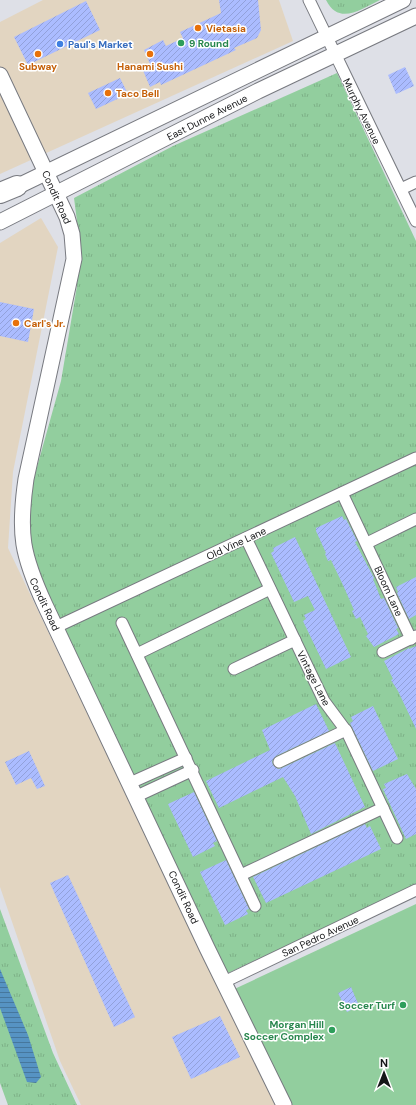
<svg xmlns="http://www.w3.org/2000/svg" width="416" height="1105" font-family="'DM Sans',sans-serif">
  <defs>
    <pattern id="grass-tufts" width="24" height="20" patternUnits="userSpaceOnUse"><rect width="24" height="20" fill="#92ce9e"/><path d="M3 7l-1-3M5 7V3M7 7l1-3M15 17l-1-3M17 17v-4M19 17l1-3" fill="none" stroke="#7db087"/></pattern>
    <pattern id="water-rules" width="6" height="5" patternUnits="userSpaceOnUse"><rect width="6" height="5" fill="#5693c3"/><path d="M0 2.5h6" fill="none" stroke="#46779d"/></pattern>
    <pattern id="building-hatch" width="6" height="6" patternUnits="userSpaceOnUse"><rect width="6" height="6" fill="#abbcff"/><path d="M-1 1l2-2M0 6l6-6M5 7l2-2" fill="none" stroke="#92a1da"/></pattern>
  </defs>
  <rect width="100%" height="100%" fill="#dee0e7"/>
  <g fill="#e2d5c1">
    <path d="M43,0h236l14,41 -293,133v-152z"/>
    <path d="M41,218l17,29 -45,225 -5,76 267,557h-194l-21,-44 -60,-174v-644z"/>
  </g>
  <g fill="url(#grass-tufts)">
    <path d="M326,0h54c-19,9 -41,26 -54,0z"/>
    <path d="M337,73l79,168v645l-190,88 -195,-406 -4,-65 34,-122 16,-95 1,-57 -4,-31 99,-52z"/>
    <path d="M0,909l53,144 24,52h-69l-8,-22z"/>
  </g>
  <path fill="#92ce9e" d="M416,904v201h-131l-57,-113z"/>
  <path fill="url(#water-rules)" d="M0,969l28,66 13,42 -5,6 -9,-1 -27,-74z"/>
  <g fill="url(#building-hatch)">
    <path d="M219,0h39l3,30 -4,8 -23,10 2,2 -75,35 -1,-3 -10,5 -8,-19 8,-4 -6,-14 19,-10 3,6 17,-8 -3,-6 41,-19z"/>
    <path d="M86,1l14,29 -72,35 -14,-28z"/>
    <path d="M405,67l9,19 -18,8 -8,-19z"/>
    <path d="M120,78l8,16 -32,15 -8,-16z"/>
    <path d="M0,302l34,7 -6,33 -28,-6z"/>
    <path d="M342,516l2,4 2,-1 11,22 -2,1 19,36 -1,1 8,20 3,-1 14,30 -2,1 3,5 -25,13 -8,-11 2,-2 -8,-17 -4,2 -4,-8 2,-1 -11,-25 -12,-25 -3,1 -3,-7 1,-1 -10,-22v-3z"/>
    <path d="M295,537l56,120 -25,12 -23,-48 3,-2 -2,-4 11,-5 -7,-14 -14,6 -23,-49 3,-2 -1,-3z"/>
    <path d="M416,577v38l-7,4 -12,-26 1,-1 -2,-5z"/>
    <path d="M416,646v83l-18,-38 -7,-11 2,-1 -9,-18 25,-13v1z"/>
    <path d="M316,704l13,27 -53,25 -4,5 1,4 5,4 4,-1 53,-25 30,64 -54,27 -16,-38 -12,-19 -64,31 -13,-27 64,-31 -8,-20z"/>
    <path d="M373,706l25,53 -25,12 -23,-48 3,-2 -2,-4z"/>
    <path d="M29,751l16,35 -8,3 -6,-11 -15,7 -11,-23z"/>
    <path d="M407,774l9,15v45l-10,5 -23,-50 3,-1 -2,-4z"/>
    <path d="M194,792l23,49 -4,2 2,3 -22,11 -25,-53z"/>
    <path d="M365,824l2,4 3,-2 11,23 -115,54 -13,-26z"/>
    <path d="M226,860l23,49 -3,1 2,4 -23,11 -25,-53z"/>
    <path d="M68,875l67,142 -21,10 -64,-144z"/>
    <path d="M351,987l8,19 -12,6 -9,-19z"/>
    <path d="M220,1016l20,41 -49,22 -19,-42z"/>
  </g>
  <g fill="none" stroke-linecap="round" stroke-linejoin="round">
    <g stroke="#787a80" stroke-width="13">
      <g id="street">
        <path d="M309,0l107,221"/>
        <path d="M401,189l15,-7"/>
        <path d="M342,493l69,146"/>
        <path d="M246,538l78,163 23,31 50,106"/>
        <path d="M367,543l49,-24"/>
        <path d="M122,623l133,283"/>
        <path d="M56,627l360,-169"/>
        <path d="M383,652l33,-16"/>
        <path d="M137,654l133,-65"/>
        <path d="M234,669l61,-29"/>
        <path d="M279,762l67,-32"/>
        <path d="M130,783l56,-25"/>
        <path d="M137,796l56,-26"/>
        <path d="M241,875l142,-67"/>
        <path d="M224,982l192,-92"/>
      </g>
    </g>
    <g stroke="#787a80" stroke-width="17">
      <g id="secondary">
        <path d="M0,75l67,142 5,17 2,25 -48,220c-8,55 -4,76 19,126l162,343 77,157"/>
        <path d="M8,191l395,-191"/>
        <path d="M0,222l258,-131 158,-75"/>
      </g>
    </g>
    <g stroke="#787a80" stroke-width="22">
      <path id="highway" d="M0,193l17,-7"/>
    </g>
    <use href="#street" stroke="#fff" stroke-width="11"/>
    <use href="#secondary" stroke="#fff" stroke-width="15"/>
    <use href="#highway" stroke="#fff" stroke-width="20"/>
  </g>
  <g fill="#e8710a" stroke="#fff" stroke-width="1.5">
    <circle cx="198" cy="28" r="4"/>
    <circle cx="38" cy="54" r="4"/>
    <circle cx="150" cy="54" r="4"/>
    <circle cx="108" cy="93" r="4"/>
    <circle cx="16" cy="323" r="4"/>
  </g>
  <g fill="#2e9e5b" stroke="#fff" stroke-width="1.5">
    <circle cx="181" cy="43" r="4"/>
    <circle cx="403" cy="1005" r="4"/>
    <circle cx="332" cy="1030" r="4"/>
  </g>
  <circle fill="#3f7fe0" stroke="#fff" stroke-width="1.5" cx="60" cy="44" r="4"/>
  <g text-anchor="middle" stroke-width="3" stroke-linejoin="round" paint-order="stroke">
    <g font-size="10" font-weight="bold" fill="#c56008" stroke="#fff" text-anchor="start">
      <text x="206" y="32">Vietasia</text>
      <text x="38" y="70" text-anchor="middle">Subway</text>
      <text x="150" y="70" text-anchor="middle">Hanami Sushi</text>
      <text x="116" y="97">Taco Bell</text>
      <text x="24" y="327">Carl's Jr.</text>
    </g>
    <g font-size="10" font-weight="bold" fill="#27864d" stroke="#fff" text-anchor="end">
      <text x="189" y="47" text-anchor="start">9 Round</text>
      <text x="395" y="1009">Soccer Turf</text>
      <text x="324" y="1028">Morgan Hill<tspan x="324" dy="12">Soccer Complex</tspan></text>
    </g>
    <g font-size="10" font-weight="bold" fill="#366cbe" stroke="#fff" text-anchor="start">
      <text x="68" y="48">Paul's Market</text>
    </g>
    <g font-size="10" fill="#151618" stroke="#fff">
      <text transform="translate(362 111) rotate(64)" y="4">Murphy Avenue</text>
      <text transform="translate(207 117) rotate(-27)" y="4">East Dunne Avenue</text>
      <text transform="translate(57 197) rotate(66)" y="4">Condit Road</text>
      <text transform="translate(236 543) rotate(-25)" y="4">Old Vine Lane</text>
      <text transform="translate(389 591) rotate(65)" y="4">Bloom Lane</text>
      <text transform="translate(45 604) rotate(65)" y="4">Condit Road</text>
      <text transform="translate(314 678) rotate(63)" y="4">Vintage Lane</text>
      <text transform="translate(184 897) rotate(65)" y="4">Condit Road</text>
      <text transform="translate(320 936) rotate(-25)" y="4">San Pedro Avenue</text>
    </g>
  </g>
  <g transform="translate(384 1073)" stroke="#ffffff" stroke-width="3" paint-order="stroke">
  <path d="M0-3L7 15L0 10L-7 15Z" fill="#151618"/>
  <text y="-6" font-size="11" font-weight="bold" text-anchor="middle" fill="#151618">N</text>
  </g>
</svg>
